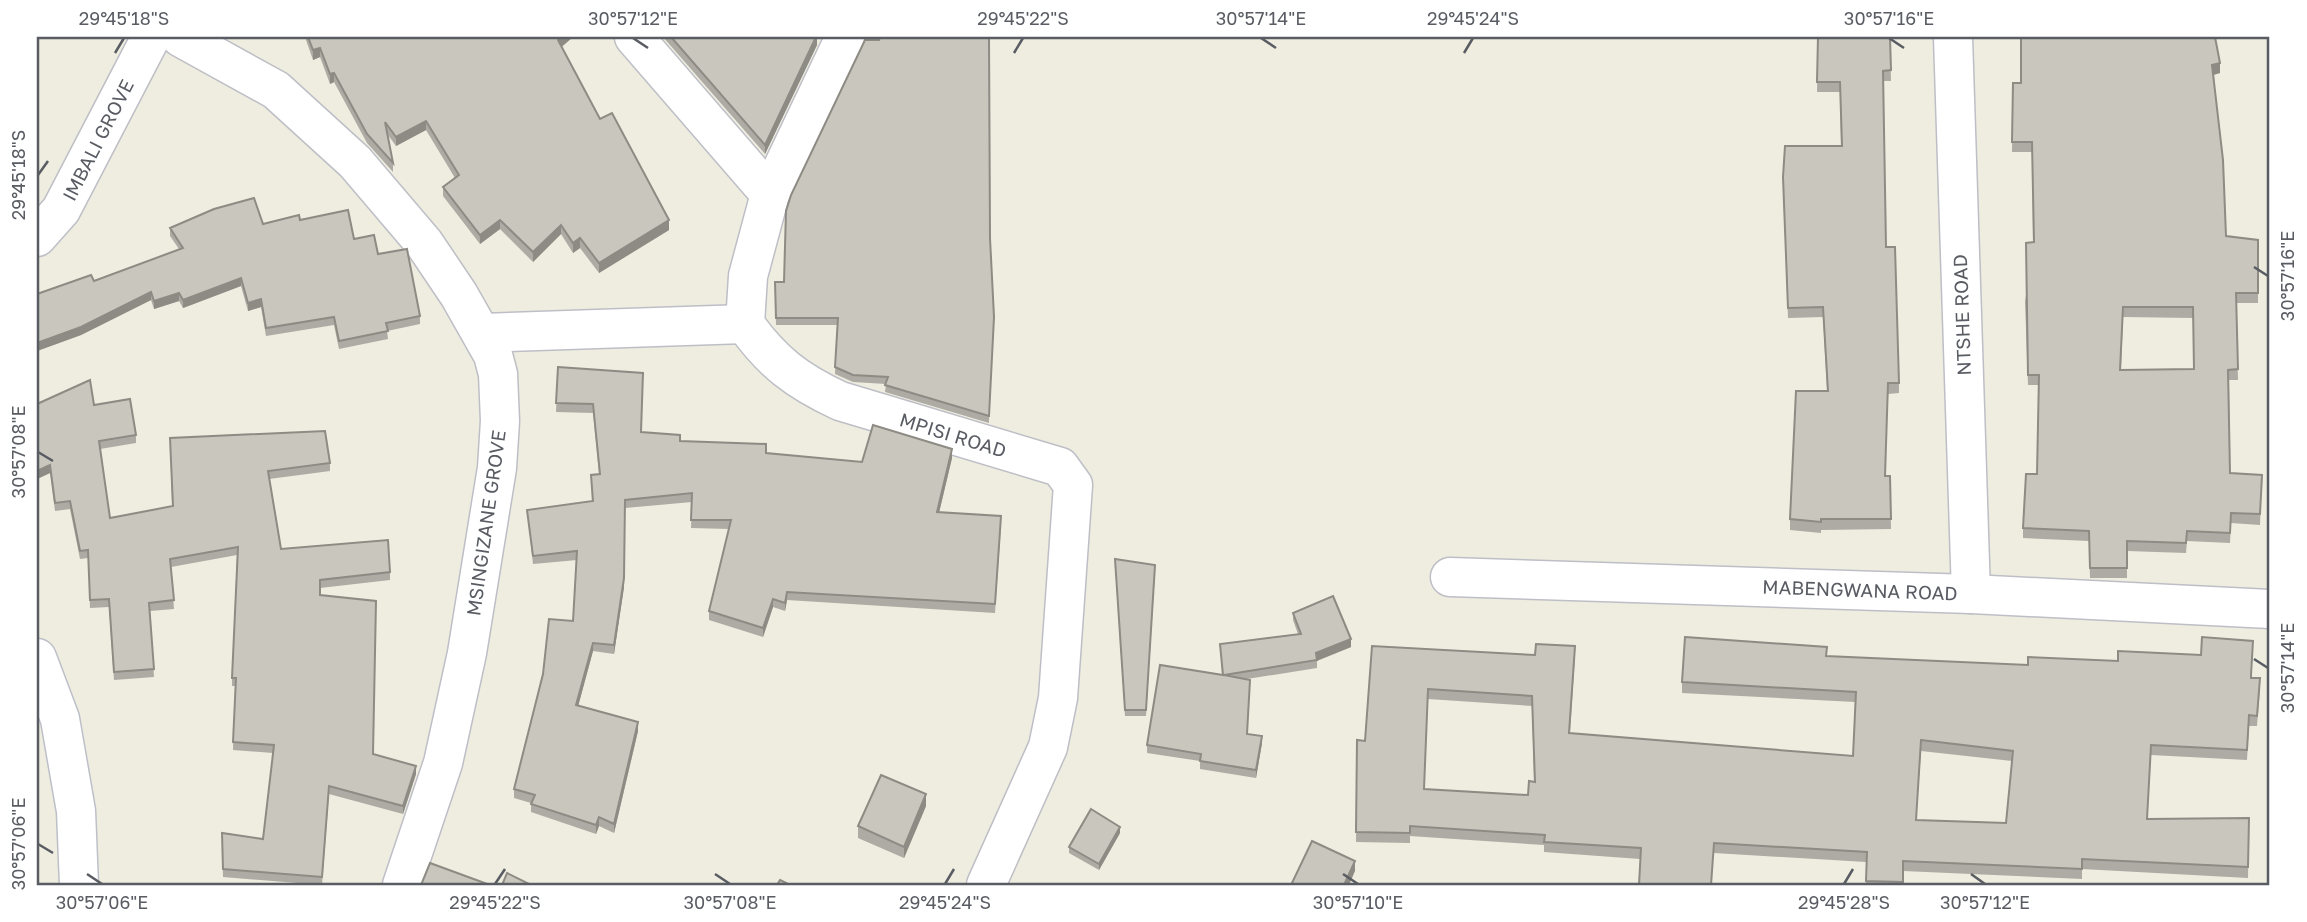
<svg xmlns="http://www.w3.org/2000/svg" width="2307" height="922" font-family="'Golos Text',sans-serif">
  <rect width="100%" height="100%" fill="#eeede0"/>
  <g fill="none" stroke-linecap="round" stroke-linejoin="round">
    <g stroke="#bebfc6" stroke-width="41">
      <g id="street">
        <path d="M180,37l96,53 79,72 69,81 35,52 34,60 5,19 2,47 -3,47 -30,185 -24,110 -41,122"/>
        <path d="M634,37l136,157"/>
        <path d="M845,37l-75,157 -22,82 -3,48c27,38 52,57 95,77l220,66 13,18 -15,213 -10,49 -62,138"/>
        <path d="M1953,37l18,557"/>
        <path d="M37,237l24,-27 90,-173"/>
        <path d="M482,333l263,-9"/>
        <path d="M1450,577l521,17 299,15"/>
      </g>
    </g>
    <g stroke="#bdc0c8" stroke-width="41">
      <path id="secondary" d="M37,658l23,61 16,92 3,74"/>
    </g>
    <use href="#street" stroke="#fff" stroke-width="38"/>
    <use href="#secondary" stroke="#fff" stroke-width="38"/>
  </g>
  <g fill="#adaba3" fill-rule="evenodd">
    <path d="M305,37h268l-12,10 39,72 69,111 -70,43 -19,-25 -7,5 -12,-19 -28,28 -33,-33 -20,15 -37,-48v-9l12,-9 -29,-48 -30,16 -8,-11 5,28v9l-26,-29 -33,-61 -4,2 -10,-27 -7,3z"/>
    <path d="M663,37h154v8l-52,109z"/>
    <path d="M989,37v386l-104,-31 1,-8 -33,-2 -18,-8 2,-49h-61l-1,-43h9l95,-242z"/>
    <path d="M1818,37h72l1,44h-8l3,166 13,136v10l-11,1 -3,82h5l1,53 -70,1v3l-31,-3v-11l37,-128 -4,-74 -35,1 -5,-131 58,-41 -1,-54h-23z"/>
    <path d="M2220,73l-6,2 12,161 32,4v63h-22l2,77h-9l1,93 32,2 -2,50 -29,-2 -1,20 -43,-2 -1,12 -59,-2v27h-37l-1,-37 -66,-3v-10l14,-54 2,-89h-11l-3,-83 8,-60 -1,-90h-20l1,-69zM2123,317l70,1 1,51 -73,1z"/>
    <path d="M300,220l54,19 24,15 42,62v8l-33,7 1,8 -49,10 -5,-24 -68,11 -5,-29 -13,4 -7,-25 -58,22 -4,-7 -25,8 -3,-9 -70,35 -44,16v-57l57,-13 85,-32 -9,-13v-8l93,-4z"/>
    <path d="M558,367l83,65 39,9 86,12 96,9 90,-4 -13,55 62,12 -6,88 -208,-13 -2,11 -12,-4 -10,30 -54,-17v-9l20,-82 -38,-1 1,-26 -67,6 -1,79 -10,67 -21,-3 -15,55 60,25 -24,102 -15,-7 -3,8 -65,-22v-9l-17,-5v-9l59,-168 4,-61 -44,4 -6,-54 65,-8 -1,-27 8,-1 -6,-61 -37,-1z"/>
    <path d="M37,404l57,1 42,30v8l-36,6 10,69 62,-12 -2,-68 160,25v8l-61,8 12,70 109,23v8l-70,8v7l53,159 43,20 -13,40 -74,-20 -7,91 -99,-8 -1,-44 41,6 10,-86 -40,-3 2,-64h-3v-8l5,-123 -66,12 3,42 -24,2 4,66 -40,3 -5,-73 -19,1 -2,-50 -8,1 -10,-50 -15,2 -5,-38 -13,6z"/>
    <path d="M1115,565l40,6 -9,145h-21z"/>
    <path d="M1293,613l58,34 -34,14v7l-70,11 1,55 14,9 -6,35 -56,-9v-8l-53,-8v-8l75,-70 -2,-31 78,-10 -5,-14z"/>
    <path d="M1372,646l163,9 40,2 -5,76 283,23 2,-54 -173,-9v-11l145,-26 201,9 90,-4 135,-10 -2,27 9,11 -3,37h-8l-2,34 -96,-5 -4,64 102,-1 -1,60 -166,-9v10l-179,-8v14h-37v-23l-152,-9 -74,6 -96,-7v-7l-134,-9v7l-54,-1 1,-102 8,1zM1428,699l104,7 2,76 -6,13 -104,-6zM1921,751l91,10 -6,62 -90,-3z"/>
    <path d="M926,806l-22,52 -46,-20v-12z"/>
    <path d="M1120,833l-21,37 -30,-17v-6z"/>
  </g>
  <g fill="#8d8b84">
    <path d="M562,37h11l-15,13v-10z"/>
    <path d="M817,37v8l-52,109v-9z"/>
    <path d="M320,48v9l-7,3v-10z"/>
    <path d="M2220,63v10l-8,2v-10z"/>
    <path d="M334,73v9l-4,2v-10z"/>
    <path d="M426,121v9l-30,16v-9z"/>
    <path d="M500,220v9l-20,15v-9z"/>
    <path d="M669,220v10l-70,43v-10z"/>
    <path d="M561,225v9l-28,28v-10z"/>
    <path d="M580,238v10l-7,5v-10z"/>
    <path d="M241,278v8l-58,22v-8z"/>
    <path d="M151,292v8l-70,35 -44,16v-8z"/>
    <path d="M179,293v8l-25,8v-8z"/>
    <path d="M261,299v8l-13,4v-8z"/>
    <path d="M952,449v9l-15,63v-9z"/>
    <path d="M50,465v8l-13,6v-8z"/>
    <path d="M625,508l-1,79 -10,67v-9z"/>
    <path d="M787,592v8l-2,11v-8z"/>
    <path d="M773,599v8l-10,30v-9z"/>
    <path d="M1351,639v8l-35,14v-8z"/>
    <path d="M593,643v8l-17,63v-9z"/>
    <path d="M638,722v9l-24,102v-9z"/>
    <path d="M1262,736v7l-6,35v-8z"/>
    <path d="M416,766v8l-13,40v-8z"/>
    <path d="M926,794v12l-22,52v-11z"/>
    <path d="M599,817v9l-3,8v-9z"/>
    <path d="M1120,827v6l-21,37v-6z"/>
    <path d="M1355,861v10l-6,14h-5z"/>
  </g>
  <g fill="#c9c7bd" stroke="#8d8b84" stroke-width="2" fill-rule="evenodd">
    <path d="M308,37h254l-4,3 42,79 12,-6 57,107 -70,43 -19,-25 -7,5 -12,-18 -28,27 -33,-32 -20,15 -37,-48 16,-12 -33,-54 -30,16 -11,-15 8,41 -26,-29 -33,-61 -4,1 -10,-26 -7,2z"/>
    <path d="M671,37h145l-51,108z"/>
    <path d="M880,37h109l1,201 4,79 -5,99 -104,-31 3,-8 -35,-2 -18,-8 3,-49h-62l-1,-36h9l2,-71 5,-16 74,-155h14z"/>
    <path d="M1818,37h72l1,33 -8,1 3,176h9l4,136h-11l-3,93h5l1,43h-70v3l-31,-3 6,-128h32l-5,-84 -35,1 -5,-131 2,-31h57l-2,-64h-23z"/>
    <path d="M2021,37h194l5,26 -8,2 11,95 3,76 32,4v53h-22l2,76 -10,1 2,103 32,2 -2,39 -29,-1 -1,20 -43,-2 -1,12 -59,-2v27h-37l-1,-37 -66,-3 3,-54h11l2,-99h-11l-2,-132 8,-1 -2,-100h-20l1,-59h8zM2123,307h70l1,62 -74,1z"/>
    <path d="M254,198l9,26 36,-9 1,5 48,-10 6,29 20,-4 4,19 29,-5 13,67 -34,7 2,8 -49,10 -5,-24 -68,11 -5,-29 -13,4 -7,-25 -58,22 -4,-7 -25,8 -3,-9 -70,35 -44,16v-49l54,-19 3,6 89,-33 -13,-20 44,-19z"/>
    <path d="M558,367l85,6 -2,59 39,3v6l86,3v9l96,9 11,-37 79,24 -15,63 64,4 -6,88 -208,-12 -2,11 -12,-4 -10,29 -54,-17 22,-91h-40l1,-27 -67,7 -1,78 -10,67 -21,-2 -17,62 62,17 -24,102 -15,-7 -3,8 -65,-21 4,-9 -21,-6 29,-115 6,-55 24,2 4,-70 -44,5 -6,-46 66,-9 -2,-26 9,-1 -7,-70 -37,-1z"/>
    <path d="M90,380l4,25 36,-6 6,36 -37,6 11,77 63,-12 -3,-68 155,-7 5,32 -62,8 13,78 107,-9 2,32 -70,8v15l56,6 -3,153 43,12 -13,40 -74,-20 -7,91 -99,-8 -1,-36 41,6 11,-94 -41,-3 3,-64h-4l6,-131 -68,12 4,41 -25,3 5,66 -40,3 -5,-73 -19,1 -2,-50 -8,1 -10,-50 -15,2 -5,-38 -13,6v-67z"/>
    <path d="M1115,559l40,6 -9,145h-21z"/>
    <path d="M1333,596l18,43 -35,14 1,7 -93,15 26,5 -3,54 15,2 -6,34 -56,-9 1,-7 -54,-9 13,-80 63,10 -3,-31 81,-10 -8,-21z"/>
    <path d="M1685,637l142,10 -1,9 202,9v-8l90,4v-10l83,4 1,-18 51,4 -2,34v3h9l-3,38 -8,-1 -2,35 -96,-5 -4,74 102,-1 -1,49 -166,-8v10l-179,-8v21l-37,-1 1,-29 -153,-9 -3,42h-72l2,-37 -97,-6 1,-7 -135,-9v7l-54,-1 1,-92 8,1 7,-95 163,9 1,-11 39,2 -6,87 284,23 3,-64 -174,-10zM1428,689l104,7 3,86 -6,-1 -1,14 -104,-6zM1921,740l92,11 -7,72 -90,-3z"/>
    <path d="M881,775l45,19 -22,53 -46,-21z"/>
    <path d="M1091,809l29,18 -21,37 -30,-17z"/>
    <path d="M1312,841l43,20 -11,24h-53z"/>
    <path d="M430,863l60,22h-69z"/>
    <path d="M507,873l24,12h-29z"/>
    <path d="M780,880l10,5h-13z"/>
  </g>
  <path fill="none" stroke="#595c63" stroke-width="2.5" d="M633,38l15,10M1261,38l15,10M1889,38l15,10M115,53l9,-15M1014,53l9,-15M1464,53l9,-15M38,175l10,-14M2254,267l14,9M38,452l15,9M2254,659l14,9M38,844l15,9M87,874l15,10M715,874l15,10M1343,874l15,10M1971,874l14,10M495,884l10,-15M945,884l9,-15M1844,884l9,-15"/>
  <g text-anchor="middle" stroke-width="5" stroke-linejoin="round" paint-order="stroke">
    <g font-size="19" fill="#595c63" stroke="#fff">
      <text transform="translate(98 140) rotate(-63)" y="7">IMBALI GROVE</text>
      <text transform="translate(1962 315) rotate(-92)" y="7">NTSHE ROAD</text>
      <text transform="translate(953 435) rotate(17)" y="7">MPISI ROAD</text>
      <text transform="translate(486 523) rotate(-82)" y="7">MSINGIZANE GROVE</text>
      <text transform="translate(1860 590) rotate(2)" y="7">MABENGWANA ROAD</text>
    </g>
  </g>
  <rect width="2307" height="922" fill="none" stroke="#ffffff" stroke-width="77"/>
  <rect x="38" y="38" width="2230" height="846" fill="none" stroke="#595c63" stroke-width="2.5"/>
  <g font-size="18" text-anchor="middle" fill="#595c63">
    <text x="124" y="25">29°45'18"S</text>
    <text x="633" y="25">30°57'12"E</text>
    <text x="1023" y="25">29°45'22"S</text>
    <text x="1261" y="25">30°57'14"E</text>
    <text x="1473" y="25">29°45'24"S</text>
    <text x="1889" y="25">30°57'16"E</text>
    <text transform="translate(19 175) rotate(-90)" y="6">29°45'18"S</text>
    <text transform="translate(2288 276) rotate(-90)" y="6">30°57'16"E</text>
    <text transform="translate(19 452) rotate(-90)" y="6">30°57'08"E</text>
    <text transform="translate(2288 668) rotate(-90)" y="6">30°57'14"E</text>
    <text transform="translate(19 844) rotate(-90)" y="6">30°57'06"E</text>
    <text x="102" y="909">30°57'06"E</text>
    <text x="495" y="909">29°45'22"S</text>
    <text x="730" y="909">30°57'08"E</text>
    <text x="945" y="909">29°45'24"S</text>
    <text x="1358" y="909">30°57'10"E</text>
    <text x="1844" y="909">29°45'28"S</text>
    <text x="1985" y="909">30°57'12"E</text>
  </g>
</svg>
